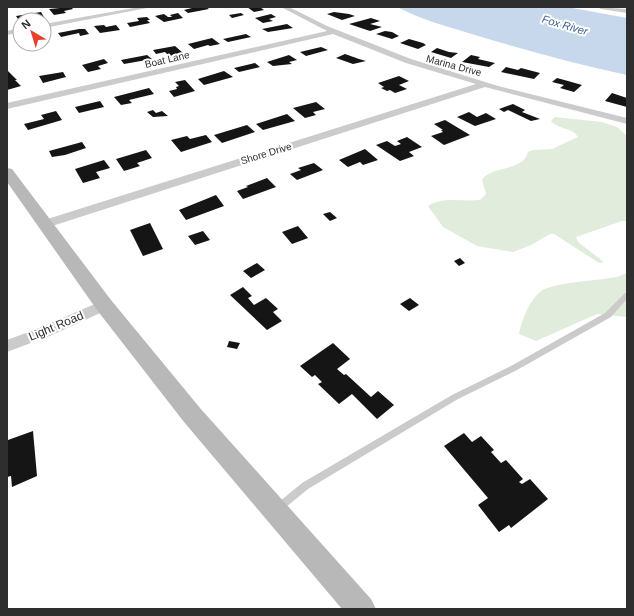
<svg xmlns="http://www.w3.org/2000/svg" width="634" height="616" font-family="Helvetica,sans-serif">
<rect width="100%" height="100%" fill="#fff"/>
<path fill="#e1ecdc" d="M555,117L602,122L617,127L627,136V221H622L576,237L578,242L604,262L599,263L554,234H550L531,245L513,252L477,246L443,227L428,206C442,196 463,202 480,200L486,194L482,180C491,165 523,172 528,152L533,150L552,149L578,137C573,128 558,129 551,121Z
M627,273V317L597,314L536,341L519,334C522,319 531,294 547,288C568,281 594,281 617,277Z"/>
<path fill="#c7d7ec" d="M397,7H567L627,18V75C576,64 525,50 475,35C449,27 422,20 397,7Z"/>
<path fill="#151515" d="M71,7L73,9L64,11L66,13L54,15L49,9Z
M196,7H206L209,9L188,13L184,10Z
M247,7H260L264,10L254,12Z
M41,12L44,17L18,19L16,16Z
M334,12L349,14L355,16L342,20L327,14Z
M178,13L183,18L164,22L155,16L164,14L168,17H172L170,15Z
M241,13L244,15L232,18L229,15Z
M271,14L276,17L269,19L273,21L263,23L255,18Z
M147,17L150,20H147L150,23L130,27L127,23L139,21L137,18Z
M371,18L380,21L370,24L382,27L370,31L349,24Z
M287,24L293,28L268,32L262,29Z
M104,25L106,27L116,25L120,30L100,33L94,26Z
M79,29H85L89,34L80,36L79,33L61,37L58,33Z
M385,31L392,32L399,36L392,39L376,34Z
M246,34L251,37L228,42L223,39Z
M212,38L220,44L210,46L208,45L194,49L188,44Z
M409,39L423,43L426,45L418,49L400,43Z
M175,46L183,53L169,56L165,52L156,54L153,50Z
M321,47L328,50L306,56L300,52Z
M437,48L449,52L458,53L451,58L431,52Z
M345,54L359,59L366,61L353,64L336,58Z
M147,55L152,59L124,64L121,60Z
M289,55L297,60L289,62L292,64L273,66L267,62Z
M471,55L480,57L478,59L495,63L489,67L462,62Z
M104,59L108,63L98,66L101,69L88,72L82,65Z
M255,63L260,67L239,72L234,68Z
M506,67L518,70L521,68L540,73L534,79L501,72Z
M7,70L17,80H15L21,86L7,90Z
M224,71L233,77L204,85L198,79Z
M63,72L66,77L43,83L39,76Z
M399,76L409,81L399,85L407,89L395,93L390,90L387,91L381,88L384,87L378,83Z
M557,78L568,81L582,85L574,92L560,88L564,85L552,82Z
M185,80L195,91L174,97L169,91L177,89L176,87L179,86L175,82Z
M149,88L154,94L129,100L132,103L121,105L114,97Z
M612,93L627,98V107L605,101Z
M100,101L104,107L79,113L75,107Z
M316,102L325,109L313,112L316,115L305,118L293,108Z
M513,104L525,110L522,112L540,119L531,121L508,110L504,112L499,109Z
M153,110L156,113L162,111L168,116L153,117L147,112Z
M56,111L62,120L28,130L24,124L44,119L41,115Z
M469,112L477,117L486,113L496,119L475,126L457,117Z
M287,114L295,121L263,130L256,124Z
M445,120L470,135L444,145L431,136L443,132L441,130H443L434,124Z
M247,125L255,132L222,143L214,135Z
M206,135L212,142L181,152L171,140L187,136L190,139Z
M407,137L422,147L409,152L414,156L400,161L376,145L387,141L395,146L401,144L397,141Z
M82,142L86,148L65,155L52,157L49,151Z
M365,149L378,160L363,165L360,162L348,167L339,160Z
M146,150L152,158L137,163L140,166L124,171L116,159Z
M104,160L110,168L96,172L100,178L83,183L75,169Z
M314,163L323,170L297,180L290,174L301,170L298,168Z
M267,178L276,187L243,199L237,191L248,187L246,186Z
M216,195L224,206L186,220L179,210Z
M330,212L337,218L330,221L323,214Z
M150,223L163,249L143,256L130,230Z
M298,226L308,238L292,244L282,232Z
M203,231L210,240L195,245L188,236Z
M460,258L465,263L459,266L454,261Z
M257,263L265,270L251,278L243,271Z
M243,287L252,296L248,298L254,305L266,298L278,309L273,312L282,321L267,330L230,295Z
M410,298L419,305L409,311L400,304Z
M229,341L240,343L237,349L227,347Z
M333,343L350,359L337,369L344,375L346,374L371,397L378,391L394,405L377,419L352,394L339,404L318,384L322,382L315,375L312,377L300,366Z
M33,431L37,476L12,487L11,476L7,477L8,440Z
M464,433L472,442L481,436L494,450L491,452L501,463L506,460L523,479L519,482L522,484L530,479L548,499L511,528L509,525L499,532L478,505L488,498L444,446Z"/>
<g fill="none" stroke-linecap="round" stroke-linejoin="round">
<path fill="#cbcbcb" fill-rule="evenodd" d="M625,293H627V299L611,317L517,370L458,399L308,489L280,512L277,514L274,512L272,509L274,506L302,483L452,395L511,366L605,313Z"/>
<path fill="#cbcbcb" fill-rule="evenodd" d="M139,7H152L44,28V24Z
M281,7H289L327,26L411,59L498,86L627,118V124L485,87L49,227H41L39,224L41,221L476,84L406,63L333,34L7,109V103L327,31Z
M20,28V32L7,35V31Z
M104,300L109,301L111,305L109,309L52,335L7,352V340L42,327Z"/>
<path fill="#cbcbcb" fill-rule="evenodd" d="M597,7L627,9V13L601,9Z"/>
<path fill="#b8b8b8" fill-rule="evenodd" d="M7,168L12,169L111,300L200,408L371,599L376,609H342L184,422L97,310L7,182Z"/>
</g>
<g text-anchor="middle" stroke-width="4" stroke-linejoin="round" paint-order="stroke">
<g font-size="10" fill="#2e2e2e" stroke="#fff">
<text transform="translate(167 59) rotate(-13)" y="4">Boat Lane</text>
<text transform="translate(454 65) rotate(15)" y="4">Marina Drive</text>
<text transform="translate(266 153) rotate(-17)" y="4">Shore Drive</text>
</g>
<g font-size="11" font-style="italic" fill="#3b6192" stroke="#fff">
<text transform="translate(565 25) rotate(16)" y="4">Fox River</text>
</g>
<g font-size="12" fill="#2e2e2e" stroke="#fff">
<text transform="translate(56 326) rotate(-23)" y="4">Light Road</text>
</g>
</g>
<rect width="634" height="616" fill="none" stroke="#2e2e2e" stroke-width="16"/>
<g transform="translate(32 32) rotate(322)"><circle r="19" fill="#ffffff" stroke="#ababab"/>
<path d="M0-3L7 15L0 10L-7 15Z" fill="#e8402d"/>
<text y="-6" font-size="11" font-weight="bold" text-anchor="middle" fill="#2e2e2e">N</text>
</g>
</svg>
